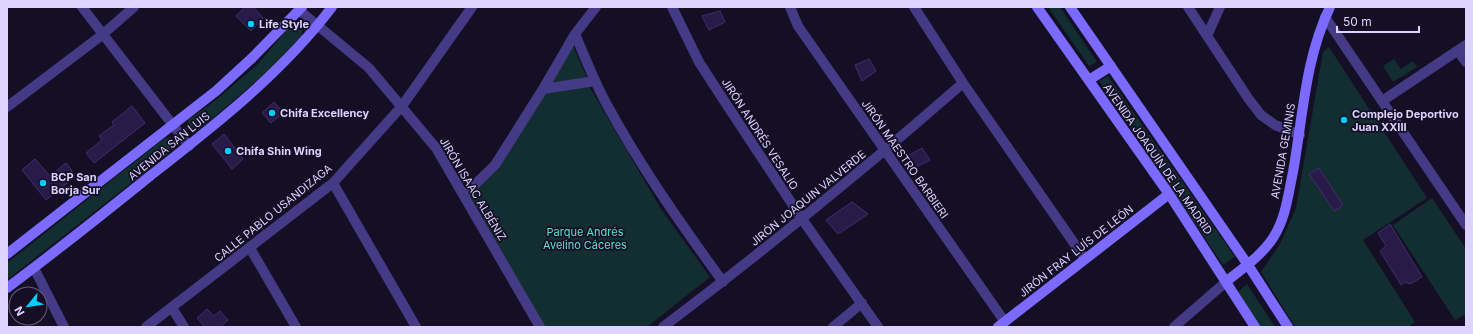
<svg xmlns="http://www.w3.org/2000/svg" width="1473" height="334" font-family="Inter,sans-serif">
<rect width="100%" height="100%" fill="#150f26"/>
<path fill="#122e30" d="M1048,7H1060L1097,62L1089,66Z
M296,25L302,28V35L274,66L200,129L196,131L191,128L188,120L216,100L257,65L289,27Z
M571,41L587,78L548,85Z
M1329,47L1427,198L1363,240L1415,322L1408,327H1295L1261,272L1280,244L1296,208L1323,52Z
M1394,59L1401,69L1413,61L1417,67L1393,82L1383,66Z
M1108,76L1235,257L1223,265L1099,81Z
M589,86L661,209L710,277L647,327H544L468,195L545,93Z
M171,137L174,141V146L166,156L7,280V263L165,138Z
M1432,198L1466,249V316L1464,315L1455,320L1393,225Z
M1247,284L1275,327H1259L1237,293Z"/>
<path fill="#281b47" stroke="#412d73" d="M245,7H253L263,18L251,31L236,16Z
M720,11L725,22L709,30L702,16Z
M869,59L876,71L862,81L855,65Z
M274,102L283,113L271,123L262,113Z
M132,106L145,123L94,163L86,153L102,140L99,136L114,125L112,122Z
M224,134L243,159L232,169L212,144Z
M922,148L930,160L914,168L904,158Z
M35,159L50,176L66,163L76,176L46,200L22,170Z
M1319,168L1343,205L1334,211L1309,174Z
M852,202L868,214L838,234L826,220Z
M1390,224L1422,277L1410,284L1405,282L1401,285L1380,251L1386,246L1378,233Z
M207,309L214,316L220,311L228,320L220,327H205L197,318Z"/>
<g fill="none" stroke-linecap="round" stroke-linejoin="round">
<path stroke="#443a85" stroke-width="10" d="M82,7L189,146
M672,7L699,62L719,93L802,219L878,327
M790,7L798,26L1005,322
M914,7L963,83L1085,259
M1188,7L1248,98L1261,115L1275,125L1300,135
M299,10L369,68L436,148L540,327
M1325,17L1466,225
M575,34C585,57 594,81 606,103C640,166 681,224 723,282
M1207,36L1220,7
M1458,51L1466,62
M543,89L595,81
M1382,101L1466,45
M7,107L102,35L134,7
M333,183L416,327
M464,195L495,165L543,89L575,34L596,7
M250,248L296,327
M34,268L64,327
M172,308L184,327
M146,327L333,183L402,106L472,7
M663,327C766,249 866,168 963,83
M833,327L862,303
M1174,327L1227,281"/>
<path stroke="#7c6aff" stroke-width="10" d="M1037,7L1169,194L1255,327
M1070,7L1248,265L1288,327
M1089,80L1111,66
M7,254L216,91L252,58L302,7
M1227,281C1243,268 1261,256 1273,238C1286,218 1288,195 1293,172C1303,116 1305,59 1330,7
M7,288C55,252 103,214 150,176C215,125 282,73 332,7
M998,327L1169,194"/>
</g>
<g fill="#00cdfe" stroke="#150f26" stroke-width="1.5">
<circle cx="251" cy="24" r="4"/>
<circle cx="272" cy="113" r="4"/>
<circle cx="1344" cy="120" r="4"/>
<circle cx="228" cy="151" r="4"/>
<circle cx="43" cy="183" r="4"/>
</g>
<g text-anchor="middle" stroke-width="3.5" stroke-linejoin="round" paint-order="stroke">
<g font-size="11" font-weight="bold" fill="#dcd3ff" stroke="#150f26" text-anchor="start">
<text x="259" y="28">Life Style</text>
<text x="280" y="117">Chifa Excellency</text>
<text x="1352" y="118">Complejo Deportivo<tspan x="1352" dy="13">Juan XXIII</tspan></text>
<text x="236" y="155">Chifa Shin Wing</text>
<text x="51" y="181">BCP San<tspan x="51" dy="13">Borja Sur</tspan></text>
</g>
<g font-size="11" fill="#dcd3ff" stroke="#150f26">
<text transform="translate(760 134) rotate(57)" y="4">JIRÓN ANDRÉS VESALIO</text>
<text transform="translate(169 146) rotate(-39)" y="4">AVENIDA SAN LUIS</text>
<text transform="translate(1283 151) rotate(-80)" y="4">AVENIDA GEMINIS</text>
<text transform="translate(905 159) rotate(55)" y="4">JIRÓN MAESTRO BARBIERI</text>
<text transform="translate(1158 159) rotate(55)" y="4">AVENIDA JOAQUÍN DE LA MADRID</text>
<text transform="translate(473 189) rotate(59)" y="4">JIRÓN ISAAC ALBÉNIZ</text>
<text transform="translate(808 198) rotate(-39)" y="4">JIRÓN JOAQUIN VALVERDE</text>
<text transform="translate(273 213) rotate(-39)" y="4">CALLE PABLO USANDIZAGA</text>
<text transform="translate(1076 251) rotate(-38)" y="4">JIRÓN FRAY LUÍS DE LEÓN</text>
</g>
<g font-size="11" fill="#5ee0cc" stroke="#150f26">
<text x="585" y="236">Parque Andrés<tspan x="585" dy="13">Avelino Cáceres</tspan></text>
</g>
</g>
<rect width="1473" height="334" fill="none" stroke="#dcd3ff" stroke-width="16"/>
<g transform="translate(28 306) rotate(240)"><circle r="19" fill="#150f26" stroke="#655d7d"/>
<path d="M0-3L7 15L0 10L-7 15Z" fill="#00cdfe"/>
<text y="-6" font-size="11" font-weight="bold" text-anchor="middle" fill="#dcd3ff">N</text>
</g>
<path d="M1337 26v6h82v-6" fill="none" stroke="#dcd3ff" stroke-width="2"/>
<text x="1343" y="26" font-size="12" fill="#dcd3ff" stroke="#150f26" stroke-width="3" paint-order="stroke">50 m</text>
</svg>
